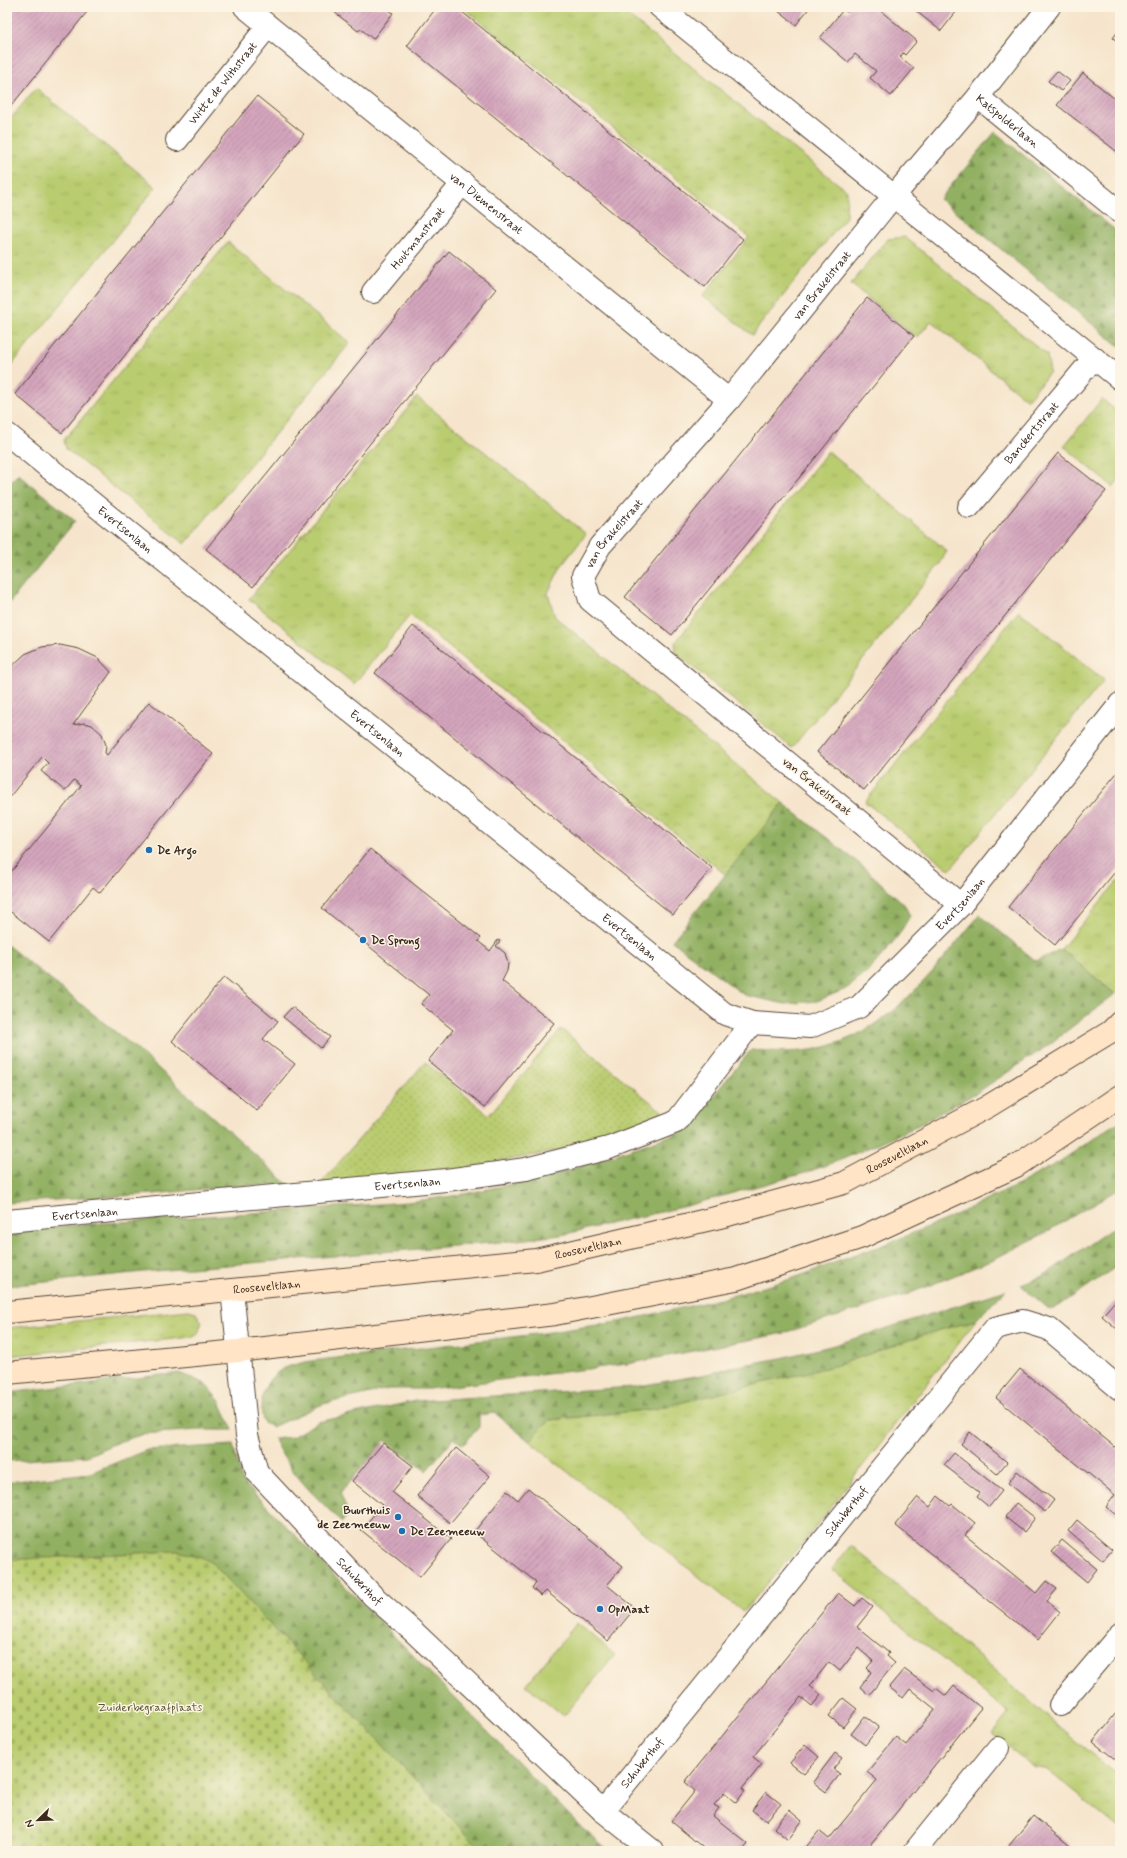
<svg xmlns="http://www.w3.org/2000/svg" width="1127" height="1858" font-family="Mynerve,sans-serif">
<defs>
<pattern id="grass-tufts" width="24" height="20" patternUnits="userSpaceOnUse"><rect width="24" height="20" fill="#b9cc6f"/><path d="M3 7l-1-3M5 7V3M7 7l1-3M15 17l-1-3M17 17v-4M19 17l1-3" fill="none" stroke="#a0af60"/></pattern>
<pattern id="forest-firs" width="22" height="20" patternUnits="userSpaceOnUse"><rect width="22" height="20" fill="#92b062"/><path d="M5 1l3.5 6h-7zM16 11l3.5 6h-7z" fill="#788f50"/></pattern>
<pattern id="cemetery-stones" width="16" height="16" patternUnits="userSpaceOnUse"><rect width="16" height="16" fill="#b9cc6f"/><path d="M2 7V4a2 2 0 0 1 4 0v3zM10 15v-3a2 2 0 0 1 4 0v3z" fill="#a0af60"/></pattern>
<pattern id="park-dots" width="8" height="8" patternUnits="userSpaceOnUse"><rect width="8" height="8" fill="#b9cc6f"/><path d="M2 2h.1M6 6h.1" fill="none" stroke="#a0af60" stroke-width="1.8" stroke-linecap="round"/></pattern>
<pattern id="building-hatch" width="6" height="6" patternUnits="userSpaceOnUse"><rect width="6" height="6" fill="#d4a6bd"/><path d="M-1 1l2-2M0 6l6-6M5 7l2-2" fill="none" stroke="#ad8799"/></pattern>
</defs>
<rect width="100%" height="100%" fill="#fcf5e5"/>
<filter id="ink" filterUnits="userSpaceOnUse"><feTurbulence type="fractalNoise" baseFrequency=".025" numOctaves="2"/><feDisplacementMap in="SourceGraphic" scale="8" xChannelSelector="R" yChannelSelector="G"/><feConvolveMatrix kernelMatrix="1 2 1 2 8 2 1 2 1" color-interpolation-filters="sRGB"/></filter>
<filter id="wash" filterUnits="userSpaceOnUse"><feTurbulence type="fractalNoise" baseFrequency=".012" numOctaves="4" result="noise"/><feDisplacementMap in="SourceGraphic" scale="16" xChannelSelector="R" yChannelSelector="G"/><feGaussianBlur stdDeviation="0.9" result="paint"/><feColorMatrix in="noise" values="0 0 0 0 0 0 0 0 0 0 0 0 0 0 0 0 0 1.4 0 .05"/><feComposite in="paint" operator="in"/></filter>
<g filter="url(#wash)">
<rect width="100%" height="100%" fill="#f6e5cc"/>
<path fill="url(#grass-tufts)" stroke="#7a7b46" d="M462,7H617L847,191L846,217L752,335L703,296L749,237Z
M36,88L156,187L7,371V123Z
M905,237L1047,355L1050,372L1027,400L931,321L917,338L851,284L888,239Z
M228,242L350,343L185,544L66,449L64,440Z
M417,397L586,534L560,568L548,593L555,617L783,803L726,875L410,615L354,684L249,599Z
M1102,399L1120,414V478L1113,487L1064,446Z
M828,451L947,551L939,565L792,748L676,653L675,643Z
M1019,611L1104,680L950,870L865,802Z
M1120,878V991L1115,994L1061,949Z
M189,1310L195,1312L202,1322L198,1334L193,1337L7,1356V1328Z
M976,1320L810,1534L743,1612L529,1441L550,1420L654,1409Z
M851,1545L1072,1738L1120,1777V1829L1046,1769L1035,1768L992,1734L1009,1713L832,1569Z"/>
<path fill="url(#forest-firs)" stroke="#666d40" d="M995,132L1120,234V347L940,199Z
M18,474L75,521L7,606V486Z
M783,803L861,865L904,904L910,916L898,936L868,972L846,989L817,1001L785,1004L744,995L672,941Z
M980,915L1036,961L1061,949L1115,994L1047,1046L978,1092L913,1128L843,1159L805,1173L686,1206L561,1235L490,1243L143,1272L7,1286V1230L408,1202L459,1195L552,1176L684,1131L751,1050C770,1051 792,1053 811,1050C865,1041 905,1004 939,964C953,948 965,931 980,915Z
M7,945L133,1046L290,1186L244,1185L154,1194L7,1203Z
M1120,1121V1188L1043,1234L988,1262L903,1296L784,1333L627,1364L428,1389H388L323,1404L272,1427L264,1423C257,1404 263,1380 281,1370C290,1365 301,1363 311,1361L537,1334L623,1321L721,1299L791,1279L888,1243L945,1220L1016,1186L1059,1162Z
M1120,1223V1264L1059,1306L1050,1310L1021,1285L1043,1276Z
M1006,1290L976,1320L926,1334L838,1365L654,1409L550,1420L529,1441L495,1413L479,1415V1427L463,1445L454,1438L426,1471L385,1440L340,1493L349,1514L342,1522C317,1499 287,1470 274,1439L292,1437L318,1422L415,1401L633,1387L707,1374L732,1367L781,1358L831,1346Z
M179,1373L204,1383L219,1400L233,1430H197L144,1434L118,1442L87,1456L7,1461V1393Z
M233,1445L242,1481L584,1830L610,1851H482L213,1564L201,1557L177,1551L7,1560V1482L90,1473L147,1450Z"/>
<path fill="url(#cemetery-stones)" stroke="#7a7b46" d="M177,1551L201,1557L213,1564L482,1851H7V1560Z"/>
<path fill="url(#park-dots)" stroke="#7a7b46" d="M561,1029L663,1112L613,1134L557,1151L438,1173L318,1187L425,1062L489,1115Z"/>
<path fill="#b9cc6f" stroke="#7a7b46" d="M577,1623L615,1655L564,1716L526,1685Z"/>
<g id="blocks">
<path fill="url(#building-hatch)" d="M12,7H91L7,111V13Z
M328,7H385L393,13L373,39L361,29L358,31Z
M437,7H456L743,239L705,287L407,46Z
M773,7H810L796,25Z
M846,7H876L917,41L905,55L903,53L900,57L914,68L891,96L870,78L876,71L855,54L848,62L820,38L843,10L847,12L850,9Z
M911,7H960L941,31Z
M1120,29V43L1113,38Z
M1057,71L1070,81L1061,91L1048,81Z
M1083,73L1120,103V154L1057,105Z
M257,96L304,134L62,433L15,394Z
M449,251L496,289L253,587L206,549Z
M867,298L914,336L672,635L625,597Z
M1058,453L1106,491L864,790L817,752Z
M413,626L712,868L673,915L375,673Z
M60,645L79,649L98,658L111,672L73,725L84,723L92,725L102,734L106,745L105,753L107,755L149,702L213,754L100,893L93,887L49,942L7,909V877L81,786L74,780L65,791L41,771L48,763L42,757L7,800V671L25,654L42,647Z
M1120,769V866L1055,945L1008,907Z
M370,849L481,938L478,941L490,951L498,940L500,941L496,946L505,953L508,964L507,971L502,981L554,1023L485,1107L428,1061L453,1030L421,1004L429,995L322,908Z
M224,977L278,1021L263,1039L295,1064L257,1111L172,1041Z
M292,1007L330,1037L321,1048L283,1017Z
M1120,1295V1326L1117,1329L1102,1316Z
M1020,1369L1120,1451V1518L1106,1507L1115,1495L996,1398Z
M970,1432L1007,1462L997,1474L961,1444Z
M383,1443L413,1466L392,1492L451,1539L420,1577L361,1530L382,1505L352,1481Z
M456,1448L490,1476L450,1523L417,1496Z
M954,1453L1002,1491L989,1507L977,1497L980,1493L944,1465Z
M1017,1471L1054,1500L1045,1512L1008,1483Z
M528,1488L623,1566L607,1585L635,1608L608,1641L546,1591L541,1596L532,1588L536,1582L474,1532L507,1491L518,1500Z
M938,1496L950,1506L952,1504L975,1523L965,1535L1036,1593L1046,1581L1057,1589L1047,1601L1060,1612L1038,1640L895,1525L918,1497L930,1507Z
M1016,1503L1035,1518L1024,1532L1005,1517Z
M1077,1520L1112,1550L1103,1561L1068,1531Z
M1062,1540L1097,1569L1087,1582L1051,1552Z
M838,1593L855,1606L862,1598L873,1607L857,1627L889,1653L887,1656L895,1663L869,1695L860,1687L871,1672L867,1668L873,1661L858,1648L840,1671L829,1662L810,1686L821,1695L812,1706L801,1697L753,1757L762,1764L742,1789L745,1791L736,1803L724,1793L714,1805L719,1808L713,1816L748,1844L742,1851H707L671,1821L695,1791L685,1782Z
M904,1669L934,1691L936,1688L946,1696L954,1686L981,1708L865,1851H803L819,1831L829,1839L877,1780L867,1772L896,1737L906,1745L935,1709L910,1689L903,1698L889,1687Z
M843,1698L857,1709L843,1727L829,1716Z
M1120,1708V1763L1093,1742Z
M865,1716L879,1727L865,1745L851,1734Z
M805,1745L819,1757L804,1774L790,1763Z
M835,1753L842,1758L833,1769L840,1774L826,1792L813,1782Z
M766,1792L781,1804L766,1821L752,1810Z
M789,1810L802,1821L788,1840L774,1828Z
M1033,1816L1058,1836L1076,1851H1012L1008,1847Z"/>
</g>
</g>
<g filter="url(#ink)">
<use href="#blocks" fill-opacity="0" stroke="#574638" stroke-width="1"/>
<g fill="none" stroke-linecap="round" stroke-linejoin="round">
<g stroke="#574638" stroke-width="24">
<g id="minor">
<path id="s1" d="M245,7L729,400"/>
<path d="M660,7L1120,379"/>
<path id="s2" d="M978,97L1120,212"/>
<path id="s3" d="M177,140L268,26"/>
<path id="s4" d="M373,292L463,183"/>
<path id="s5" d="M7,434L725,1014L752,1023L810,1027L859,1007L961,905L1120,704"/>
<path id="s6" d="M969,507L1094,358"/>
<path id="s7" d="M961,905L590,600L583,576L600,546L729,400L883,209L978,97L1049,7"/>
<path id="s8" d="M7,1221L446,1180L526,1169L609,1148L676,1122L752,1023"/>
<path id="s9" d="M232,1290L247,1435L257,1472L373,1596L415,1633L603,1811L653,1851"/>
<path d="M1060,1705L1120,1634"/>
<path id="s10" d="M603,1811L995,1328L1023,1321L1049,1329L1120,1389"/>
<path d="M915,1851L998,1748"/>
</g>
</g>
<g stroke="#574638" stroke-width="24">
<g id="secondary">
<path id="s11" d="M7,1312L536,1260L728,1215L844,1183L987,1107L1110,1032L1120,1022"/>
<path d="M7,1373L238,1351L555,1314L736,1279L862,1237L1016,1166L1120,1096"/>
</g>
</g>
<use href="#minor" stroke="#fff" stroke-width="22"/>
<use href="#secondary" stroke="#ffe4c6" stroke-width="22"/>
</g>
</g>
<g fill="#1f6fb2" stroke="#fcf5e5" stroke-width="1.5">
<circle cx="149" cy="850" r="4"/>
<circle cx="363" cy="940" r="4"/>
<circle cx="398" cy="1517" r="4"/>
<circle cx="402" cy="1531" r="4"/>
<circle cx="600" cy="1609" r="4"/>
</g>
<g text-anchor="middle" stroke-width="3" stroke-linejoin="round" paint-order="stroke">
<g font-size="12" fill="#3b2a1e" stroke="#fcf5e5">
<text dy="4" stroke="none"><textPath href="#s3" startOffset="73">Witte de Withstraat</textPath></text>
<text dy="4" stroke="none"><textPath href="#s2" startOffset="38">Katspolderlaan</textPath></text>
<text dy="4" stroke="none"><textPath href="#s1" startOffset="311">van Diemenstraat</textPath></text>
<text dy="4" stroke="none"><textPath href="#s4" startOffset="70">Houtmanstraat</textPath></text>
<text dy="4" stroke="none"><textPath href="#s7" startOffset="882">van Brakelstraat</textPath></text>
<text dy="4" stroke="none"><textPath href="#s6" startOffset="97">Banckertstraat</textPath></text>
<text dy="4" stroke="none"><textPath href="#s5" startOffset="152">Evertsenlaan</textPath></text>
<text dy="4" stroke="none"><textPath href="#s7" startOffset="558">van Brakelstraat</textPath></text>
<text dy="4" stroke="none"><textPath href="#s5" startOffset="476">Evertsenlaan</textPath></text>
<text transform="translate(817 786) rotate(39)" y="4">van Brakelstraat</text>
<text dy="4" stroke="none"><textPath href="#s5" startOffset="1207">Evertsenlaan</textPath></text>
<text dy="4" stroke="none"><textPath href="#s5" startOffset="800">Evertsenlaan</textPath></text>
<text dy="4" stroke="none"><textPath href="#s11" startOffset="909">Rooseveltlaan</textPath></text>
<text dy="4" stroke="none"><textPath href="#s8" startOffset="402">Evertsenlaan</textPath></text>
<text dy="4" stroke="none"><textPath href="#s8" startOffset="78">Evertsenlaan</textPath></text>
<text dy="4" stroke="none"><textPath href="#s11" startOffset="585">Rooseveltlaan</textPath></text>
<text dy="4" stroke="none"><textPath href="#s11" startOffset="261">Rooseveltlaan</textPath></text>
<text dy="4" stroke="none"><textPath href="#s10" startOffset="386">Schuberthof</textPath></text>
<text dy="4" stroke="none"><textPath href="#s9" startOffset="334">Schuberthof</textPath></text>
<text dy="4" stroke="none"><textPath href="#s10" startOffset="62">Schuberthof</textPath></text>
</g>
<g font-size="12" font-weight="bold" fill="#3b2a1e" stroke="#fcf5e5" text-anchor="start">
<text x="157" y="854">De Argo</text>
<text x="371" y="944">De Sprong</text>
<text x="390" y="1514" text-anchor="end">Buurthuis<tspan x="390" dy="14">de Zeemeeuw</tspan></text>
<text x="410" y="1535">De Zeemeeuw</text>
<text x="608" y="1613">OpMaat</text>
</g>
<g font-size="12" fill="#5a5232" stroke="#fcf5e5">
<text x="150" y="1711">Zuiderbegraafplaats</text>
</g>
</g>
<rect width="1127" height="1858" fill="none" stroke="#fcf5e5" stroke-width="24"/>
<g transform="translate(38 1820) rotate(247)" stroke="#fcf5e5" stroke-width="3" paint-order="stroke">
<path d="M0-3L7 15L0 10L-7 15Z" fill="#3b2a1e"/>
<text y="-6" font-size="11" font-weight="bold" text-anchor="middle" fill="#3b2a1e">N</text>
</g>
</svg>
